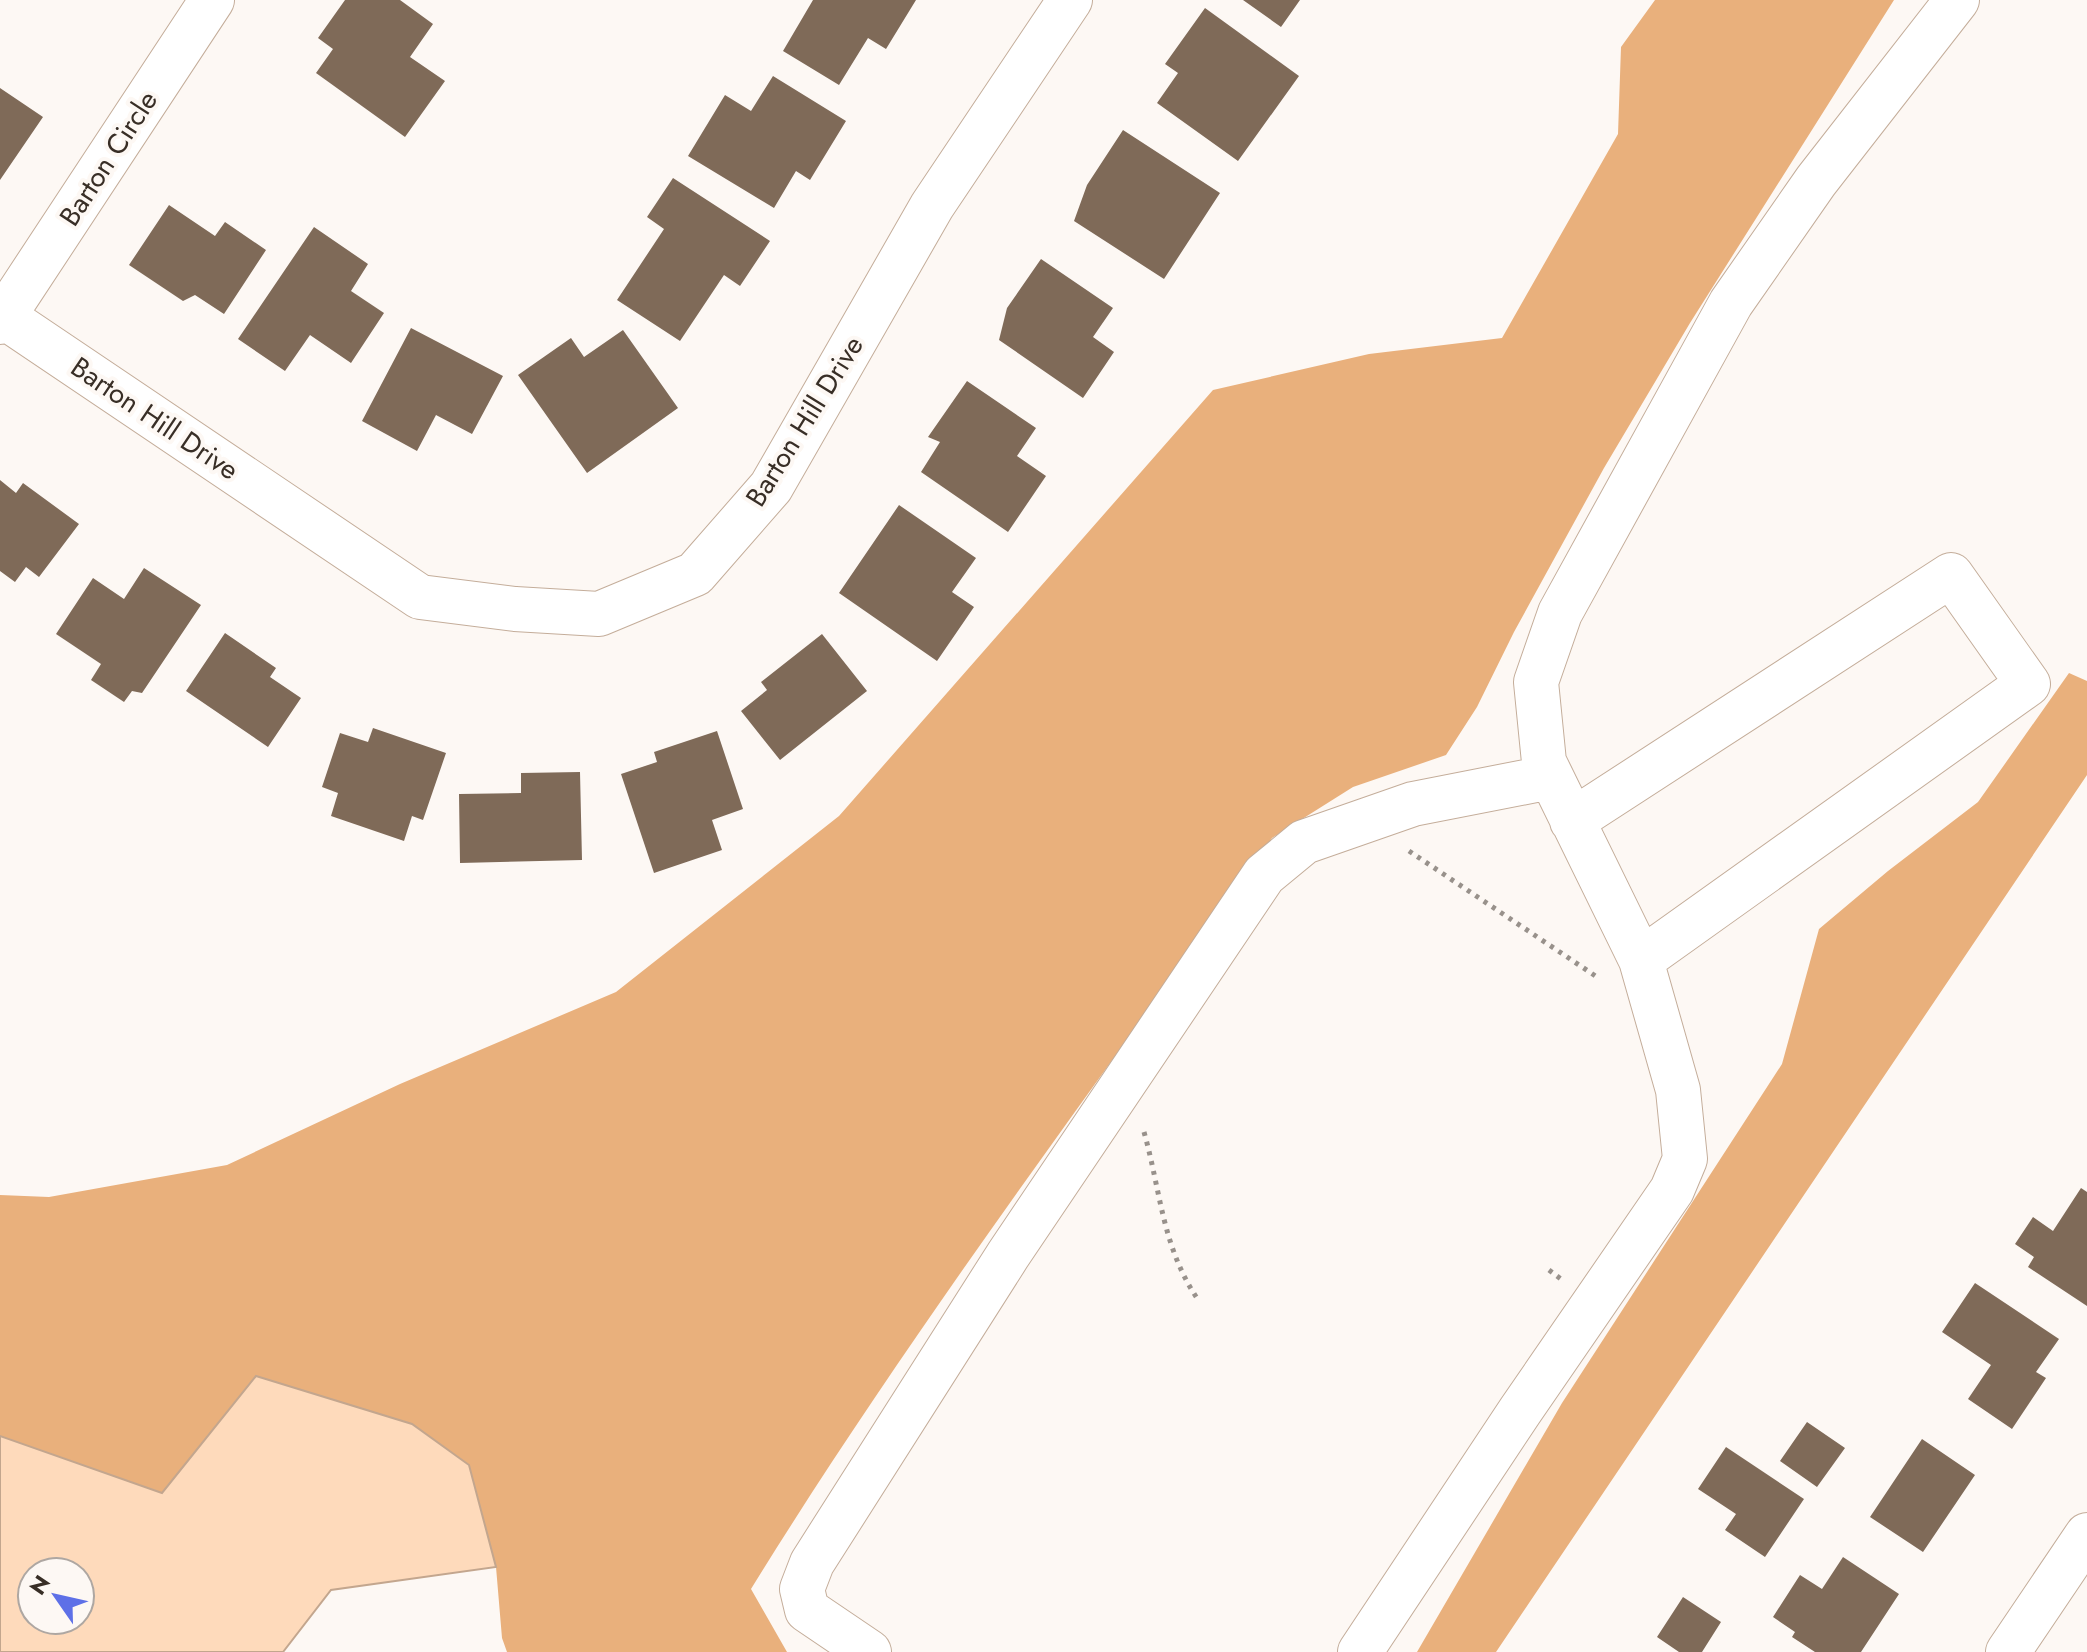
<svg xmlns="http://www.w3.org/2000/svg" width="2087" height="1652" font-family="Jost,sans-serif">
<rect width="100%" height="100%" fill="#fdf8f4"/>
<path fill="#e9b07c" d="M1655,0H1894L1690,323L1604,468L1514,632L1477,707L1446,755L1353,787L1272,838C1096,1085 911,1330 751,1589L787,1652H507L502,1638L496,1567L469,1465L412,1424L256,1376L163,1493L0,1436V1195L49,1197L227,1165L400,1084L616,992L839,816L1213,390L1369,354L1502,338L1618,134L1621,47Z
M2069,673L2087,681V775L1496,1652H1417L1562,1403L1782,1064L1819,929L1888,871L1978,802Z"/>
<path fill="#fedabb" stroke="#c3a68e" stroke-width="2" fill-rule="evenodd" d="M256,1376L412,1424L469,1465L496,1567L331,1590L283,1652H0V1436L162,1493ZM32,1572H80V1620H32Z"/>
<path fill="#7f6a58" d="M345,0H400L433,24L410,57L445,81L405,137L316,73L333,49L318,38Z
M813,0H916L886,49L868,38L839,85L783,51Z
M1243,0H1300L1281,27Z
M1205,8L1299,76L1238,161L1157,103L1178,73L1165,64Z
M773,76L846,121L810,180L796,171L774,208L688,156L725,95L751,111Z
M0,88L43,117L0,180Z
M1123,130L1220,193L1164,279L1074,221L1087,185Z
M673,178L770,241L740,286L724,275L680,341L617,300L664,229L647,217Z
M169,205L215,236L225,222L266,250L224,314L195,295L183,301L129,265Z
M314,227L368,264L351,291L384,313L351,363L310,335L285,371L238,339Z
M1041,259L1113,308L1093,337L1114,352L1083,398L999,340L1007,308Z
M411,328L503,376L472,434L436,415L417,451L362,421Z
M623,330L678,408L587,473L518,375L571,338L584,357Z
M967,381L1036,428L1017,456L1046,476L1008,532L921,472L940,442L928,437Z
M0,480L16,493L23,483L79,524L39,577L26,567L15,582L0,571Z
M899,505L976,558L952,592L974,607L937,661L839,593Z
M144,568L201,605L142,693L132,691L124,702L91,680L101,664L56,634L93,578L124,599Z
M225,633L276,668L270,677L301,698L268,747L186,691Z
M822,634L867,691L780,760L741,711L767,690L761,682Z
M373,728L446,753L423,820L412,816L404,841L331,816L338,793L322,787L340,733L368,742Z
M717,731L743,809L712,820L722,850L654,873L621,774L657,762L654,752Z
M580,772L582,860L460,863L459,794L521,793V773Z
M2081,1188L2087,1192V1306L2028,1267L2034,1257L2015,1244L2033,1217L2053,1231Z
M1975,1283L2059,1339L2036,1372L2046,1378L2012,1429L1968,1399L1991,1365L1942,1332Z
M1807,1422L1845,1448L1817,1487L1780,1461Z
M1922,1439L1975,1475L1923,1552L1870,1517Z
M1726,1447L1804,1499L1765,1557L1725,1530L1736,1514L1698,1489Z
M1843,1557L1899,1594L1861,1652H1815L1792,1637L1795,1632L1773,1617L1800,1575L1822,1589Z
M1683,1597L1721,1622L1702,1652H1679L1657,1637Z"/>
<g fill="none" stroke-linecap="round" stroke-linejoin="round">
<g stroke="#c4ad9a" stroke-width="46">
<path id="minor" d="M0,314L420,597L515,609L599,614L695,574L771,487L932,206L1070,0
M0,322L212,0
M1572,821L1951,575L2028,684L1641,960
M869,1652L807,1610L802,1589L812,1563L1008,1255L1264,875L1304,842L1413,804L1551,777
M1360,1652L1520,1411L1672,1190L1685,1159L1678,1090L1641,960L1544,762L1536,682L1560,613L1731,303L1816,181L1957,0
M2008,1652L2087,1535"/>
</g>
<path stroke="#98918b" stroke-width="5" stroke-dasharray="4 6" stroke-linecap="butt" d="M1409,851L1600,979
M1144,1132C1161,1192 1162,1248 1199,1301
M1549,1270L1561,1279"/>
<use href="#minor" stroke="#fff" stroke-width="44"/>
</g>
<g text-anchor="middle" stroke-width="8" stroke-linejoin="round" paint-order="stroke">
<g font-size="28" fill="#382e26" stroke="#fdf8f4">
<text transform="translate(108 158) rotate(-57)" y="10">Barton Circle</text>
<text transform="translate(155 418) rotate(34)" y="10">Barton Hill Drive</text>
<text transform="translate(804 421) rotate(-58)" y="10">Barton Hill Drive</text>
</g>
</g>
<g transform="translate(56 1596) rotate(304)"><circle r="38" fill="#fdf8f4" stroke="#aea7a2" stroke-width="2"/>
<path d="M0-6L14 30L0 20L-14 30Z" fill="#5e70e7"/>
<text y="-12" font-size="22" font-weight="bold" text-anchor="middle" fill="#382e26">N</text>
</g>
</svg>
